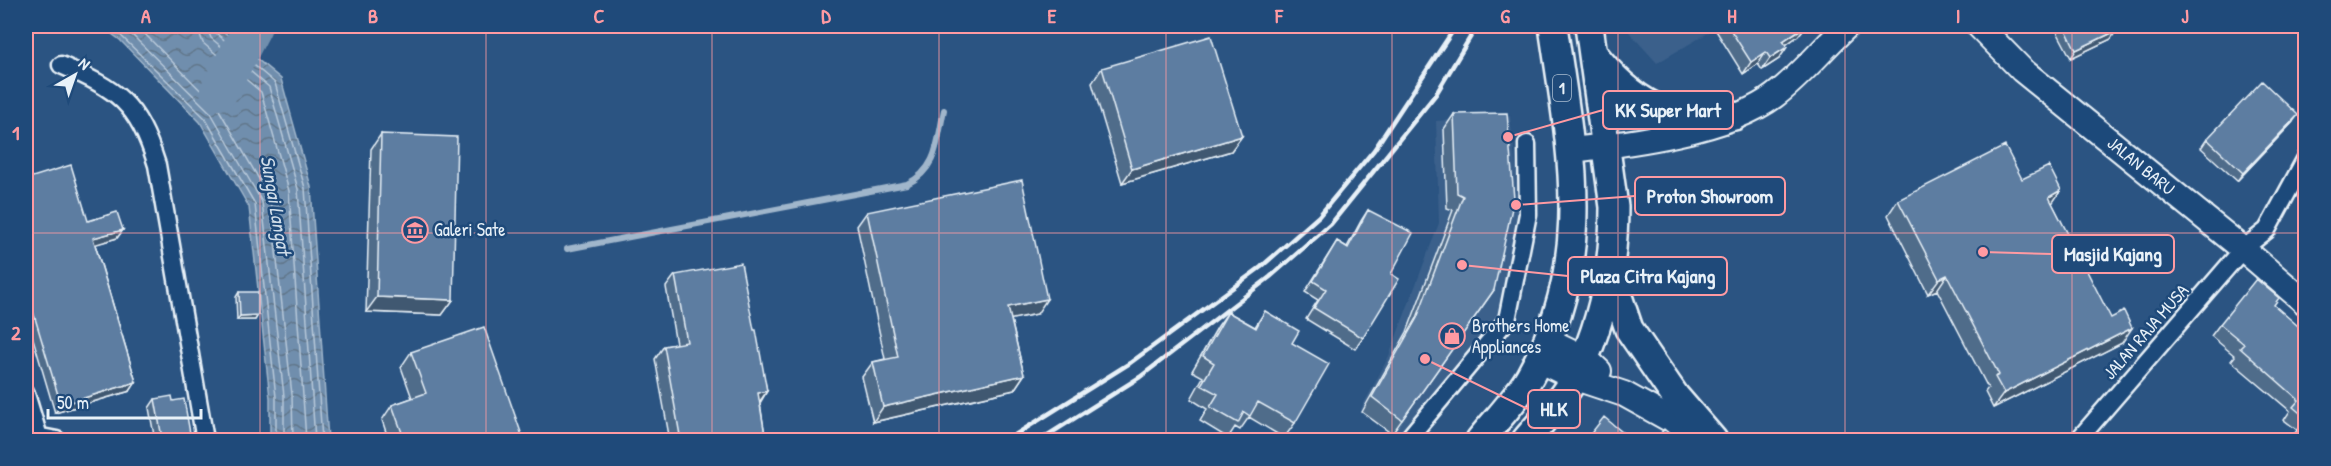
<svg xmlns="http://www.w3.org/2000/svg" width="2331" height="466" font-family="'Patrick Hand',sans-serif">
<defs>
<pattern id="water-waves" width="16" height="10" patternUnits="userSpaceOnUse" patternTransform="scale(1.5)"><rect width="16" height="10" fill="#708ead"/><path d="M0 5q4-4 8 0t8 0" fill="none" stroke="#61768a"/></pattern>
</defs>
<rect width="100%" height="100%" fill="#2b5482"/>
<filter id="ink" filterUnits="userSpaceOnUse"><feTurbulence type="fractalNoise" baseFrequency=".0167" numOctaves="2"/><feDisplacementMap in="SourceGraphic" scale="12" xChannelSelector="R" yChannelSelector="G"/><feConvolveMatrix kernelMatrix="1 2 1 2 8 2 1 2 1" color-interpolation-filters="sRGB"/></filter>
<g filter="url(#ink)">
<path fill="#3a608b" d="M1627,26H1720L1657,63L1628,31Z
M1510,116L1521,213L1499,317L1397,440L1361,409L1389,356L1439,223L1436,121Z"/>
<path fill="url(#water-waves)" stroke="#a0b6cb" stroke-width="1.5" d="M101,26H217L281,79L311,187L328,440H270V398L249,207L200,122L120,40Z"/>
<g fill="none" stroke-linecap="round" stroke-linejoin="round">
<path stroke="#b8c9da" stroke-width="1.5" d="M111,26L205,118L255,204L276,397V440
M123,26L211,113L262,202L284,396V440
M137,26L218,108L270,198L292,395L293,440
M197,26L203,43L261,92L289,191L306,440
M206,26L211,38L269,87L298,189L315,440
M214,26L216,33L275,83L305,188L322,440"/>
<path stroke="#a0b6cb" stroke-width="6" d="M567,249L907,184C938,169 937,141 944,110"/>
<path stroke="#708ead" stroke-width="38" d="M219,91L253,26"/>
<g stroke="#e8f1f8" stroke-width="21">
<path id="street" d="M61,65C118,90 137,102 157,165L205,440
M26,394L39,437
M26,434L57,440
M1407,440L1507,320L1528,214L1527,144
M2078,440L2243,249L2267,230L2306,158"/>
</g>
<g stroke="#e8f1f8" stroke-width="28">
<path id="secondary" d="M1979,26L2022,70L2243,249L2306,303
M1571,150C1628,144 1728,131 1774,96C1800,77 1823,48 1847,26
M1548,340L1585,358L1599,371
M1538,360L1573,377L1624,394L1707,440"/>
</g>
<g stroke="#e8f1f8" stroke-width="32">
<path id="primary" d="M1593,53C1631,102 1671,126 1734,116
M1610,273L1629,329L1675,396L1713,440
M1480,440C1496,420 1517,399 1530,376C1596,260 1571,150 1553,26
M1526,440C1547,415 1573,388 1585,357C1605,310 1614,258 1614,207L1589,26"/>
</g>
<use href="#street" stroke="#1f4a7a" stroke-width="16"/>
<use href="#secondary" stroke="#1f4a7a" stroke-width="24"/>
<use href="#primary" stroke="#1f4a7a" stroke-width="27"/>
<path stroke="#e8f1f8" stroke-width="4.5" d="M1007,440L1130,363L1261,267L1319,216L1374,150L1456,26
M1040,440L1140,377L1270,277L1331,224L1436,94L1477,26"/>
</g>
<path fill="#506c8a" stroke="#e8f1f8" stroke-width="1.5" d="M1717,26H1806L1798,36L1786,45L1787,47L1779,59L1762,70L1758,64L1743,74L1715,29Z
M2054,26H2114L2111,39L2071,58Z
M1102,68L1242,136L1231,151L1122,183L1092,83Z
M1454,114L1494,290L1392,434L1362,412L1407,332L1453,210L1447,208L1444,129Z
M2292,123L2237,181L2201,148L2207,139Z
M381,134L453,300L442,315L366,312L371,149Z
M26,179L88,221L123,230L117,238L95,244L136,382L130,391L55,413L26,315Z
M2022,179L2061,190L2052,203L2122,343L1993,408L1985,392L1988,388L1937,290L1928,294L1888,215L1898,200Z
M1368,210L1391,274L1363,338L1355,349L1306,319L1318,300L1305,292L1337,241L1347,247L1361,221Z
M867,212L1037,314L1011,319L1024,375L1014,390L873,422L862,377L873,362L885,359L857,226Z
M675,275L754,330L767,391L760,403L766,441H670L655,359L664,346L676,344L666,287Z
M239,292L258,315L255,320H237L236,297Z
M2274,306L2306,333V441L2297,430L2284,420L2290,411L2231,361L2235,356L2211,336L2220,324Z
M1265,311L1292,343L1295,423L1284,438L1249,417L1240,430L1235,427L1228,438L1200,421L1207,409L1191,399L1203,377L1192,371L1218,326L1228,312L1255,327Z
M411,352L524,441H389L382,420L392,405L412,398L401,367Z
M155,399L173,401L185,441H155L149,408Z"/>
<path fill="#415871" stroke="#e8f1f8" stroke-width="1.5" d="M1806,26L1798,36L1775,52L1783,41Z
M2116,31L2111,39L2071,58L2076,50Z
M1787,47L1779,59L1762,70L1770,58Z
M1766,52L1758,64L1743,74L1751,62Z
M2298,115L2292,123L2237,181L2243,173Z
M1242,136L1231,151L1122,183L1132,169Z
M2061,190L2051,205L2049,197Z
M123,230L117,238L87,247L93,238Z
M1947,275L1937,290L1928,294L1939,279Z
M377,297L453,300L442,315L366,312Z
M1047,299L1037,314L998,322L1008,307Z
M258,315L255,320H237L240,316Z
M2132,328L2122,343L1993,408L2004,393Z
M1024,375L1014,390L873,422L883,407Z
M136,382L130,391L55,413L61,405Z
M767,391L758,404V393Z
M190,433L185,441H160L162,438Z"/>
<path fill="#5d7da1" stroke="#e8f1f8" stroke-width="1.5" d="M1728,26H1805L1783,41L1787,47L1770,58L1766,52L1751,62Z
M2064,26H2114L2116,31L2076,50Z
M1211,36L1242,136L1132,169L1102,68Z
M2262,81L2298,115L2243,173L2207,139Z
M26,103L30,106L26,114Z
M1507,113L1514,199L1494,290L1402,420L1372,397L1417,318L1463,196L1457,193L1454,114Z
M381,134L457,137L453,300L377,297Z
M2005,146L2022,179L2049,166L2061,190L2049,197L2111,318L2124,311L2132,328L2004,393L1995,377L1999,375L1947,275L1939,279L1898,200Z
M71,165L88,221L117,212L123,230L93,238L136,382L61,405L26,288V179Z
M1022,180L1047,299L1008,307L1024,375L883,407L873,362L898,357L867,212Z
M1368,210L1413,233L1391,274L1399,279L1363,338L1314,308L1326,289L1313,281L1337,241L1348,248Z
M741,263L754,330H756L767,391L758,393L766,441H681L664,346L687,342L675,275Z
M2256,279L2279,298L2274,305L2306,333V418L2293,407L2299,400L2240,348L2244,344L2220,324Z
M239,292H258V315L240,316Z
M1265,311L1299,331L1292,343L1329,364L1295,423L1258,402L1250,416L1244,412L1238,423L1210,407L1218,394L1201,385L1214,363L1203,356L1228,312L1256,328Z
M484,327L524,441H405L392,405L426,393L411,352Z
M172,396L173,401L184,399L190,433L162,438L155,399Z
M1604,417L1633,441H1585Z
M2306,420V441H2288Z
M1664,429L1678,441H1655Z"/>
</g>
<path fill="none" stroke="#ff9aa2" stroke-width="1.5" stroke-opacity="0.55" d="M260,26V440M486,26V440M712,26V440M939,26V440M1166,26V440M1392,26V440M1618,26V440M1845,26V440M2072,26V440M26,233H2306"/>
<defs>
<g id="museum-ring" transform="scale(1.35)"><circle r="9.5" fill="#1f4a7a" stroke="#ff9aa2" stroke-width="1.5"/><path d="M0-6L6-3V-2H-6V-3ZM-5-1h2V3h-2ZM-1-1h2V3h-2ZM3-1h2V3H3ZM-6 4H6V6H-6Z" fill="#ff9aa2"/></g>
<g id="shop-ring" transform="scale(1.35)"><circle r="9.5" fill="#1f4a7a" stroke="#ff9aa2" stroke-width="1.5"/><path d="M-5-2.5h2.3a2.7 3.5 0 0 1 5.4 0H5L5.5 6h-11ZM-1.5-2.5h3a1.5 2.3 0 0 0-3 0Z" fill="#ff9aa2"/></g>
</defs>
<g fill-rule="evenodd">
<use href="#museum-ring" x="415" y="230"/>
<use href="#shop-ring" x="1452" y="336"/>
</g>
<g text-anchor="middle" stroke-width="5" stroke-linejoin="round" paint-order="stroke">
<rect fill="#1f4a7a" stroke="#acbfd2" stroke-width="1.5" x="1553" y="75" width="18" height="26" rx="4.5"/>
<g font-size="16" font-weight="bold" fill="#e8f1f8">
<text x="1562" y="94">1</text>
</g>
<g font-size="18" fill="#e8f1f8" stroke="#1f4a7a">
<text transform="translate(2141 166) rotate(39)" y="6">JALAN BARU</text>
<text transform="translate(2146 332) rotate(-49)" y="6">JALAN RAJA MUSA</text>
</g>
<g font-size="18" fill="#e8f1f8" stroke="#1f4a7a" text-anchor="start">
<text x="434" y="236">Galeri Sate</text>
<text x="1472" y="332">Brothers Home<tspan x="1472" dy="21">Appliances</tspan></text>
</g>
<g font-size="20" font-style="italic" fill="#d0dde9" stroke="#1f4a7a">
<text transform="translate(276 205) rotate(80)" y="7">Sungai Langat</text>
</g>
</g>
<path fill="none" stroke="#ff9aa2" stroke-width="2" d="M1508 137L1603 110M1516 205L1635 196M1983 252L2052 254M1462 265L1568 276M1425 359L1528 409"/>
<g fill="#ff9aa2" stroke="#1f4a7a" stroke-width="2">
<circle cx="1508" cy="137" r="6"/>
<circle cx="1516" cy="205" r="6"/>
<circle cx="1983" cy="252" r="6"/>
<circle cx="1462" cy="265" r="6"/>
<circle cx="1425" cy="359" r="6"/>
</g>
<g fill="#1f4a7a" stroke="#ff9aa2" stroke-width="2">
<rect x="1603" y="91" width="130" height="38" rx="6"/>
<rect x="1635" y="177" width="150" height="38" rx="6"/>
<rect x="2052" y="235" width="122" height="38" rx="6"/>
<rect x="1568" y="257" width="159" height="38" rx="6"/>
<rect x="1528" y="390" width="52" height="38" rx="6"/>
</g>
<g font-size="20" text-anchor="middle" font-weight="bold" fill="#e8f1f8">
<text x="1668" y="117">KK Super Mart</text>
<text x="1710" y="203">Proton Showroom</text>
<text x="2113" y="261">Masjid Kajang</text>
<text x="1648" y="283">Plaza Citra Kajang</text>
<text x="1554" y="416">HLK</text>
</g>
<rect width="2331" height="466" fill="none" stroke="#1f4a7a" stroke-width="66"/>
<g transform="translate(75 75) rotate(40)" stroke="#1f4a7a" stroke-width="4.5" paint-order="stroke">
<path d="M0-4.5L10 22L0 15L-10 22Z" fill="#e8f1f8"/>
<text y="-9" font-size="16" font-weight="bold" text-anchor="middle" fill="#e8f1f8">N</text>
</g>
<path d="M48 409v9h153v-9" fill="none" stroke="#e8f1f8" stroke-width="3"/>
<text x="57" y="409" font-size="18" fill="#e8f1f8" stroke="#1f4a7a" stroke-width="4.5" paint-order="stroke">50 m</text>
<rect x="33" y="33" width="2265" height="400" fill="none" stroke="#ff9aa2" stroke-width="2"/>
<g font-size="20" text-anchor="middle" font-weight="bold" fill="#ff9aa2">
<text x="146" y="23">A</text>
<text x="373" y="23">B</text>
<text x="599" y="23">C</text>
<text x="826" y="23">D</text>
<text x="1052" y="23">E</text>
<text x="1279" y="23">F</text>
<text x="1505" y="23">G</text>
<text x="1732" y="23">H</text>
<text x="1958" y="23">I</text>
<text x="2185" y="23">J</text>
<text x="16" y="140">1</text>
<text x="16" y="340">2</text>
</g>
</svg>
